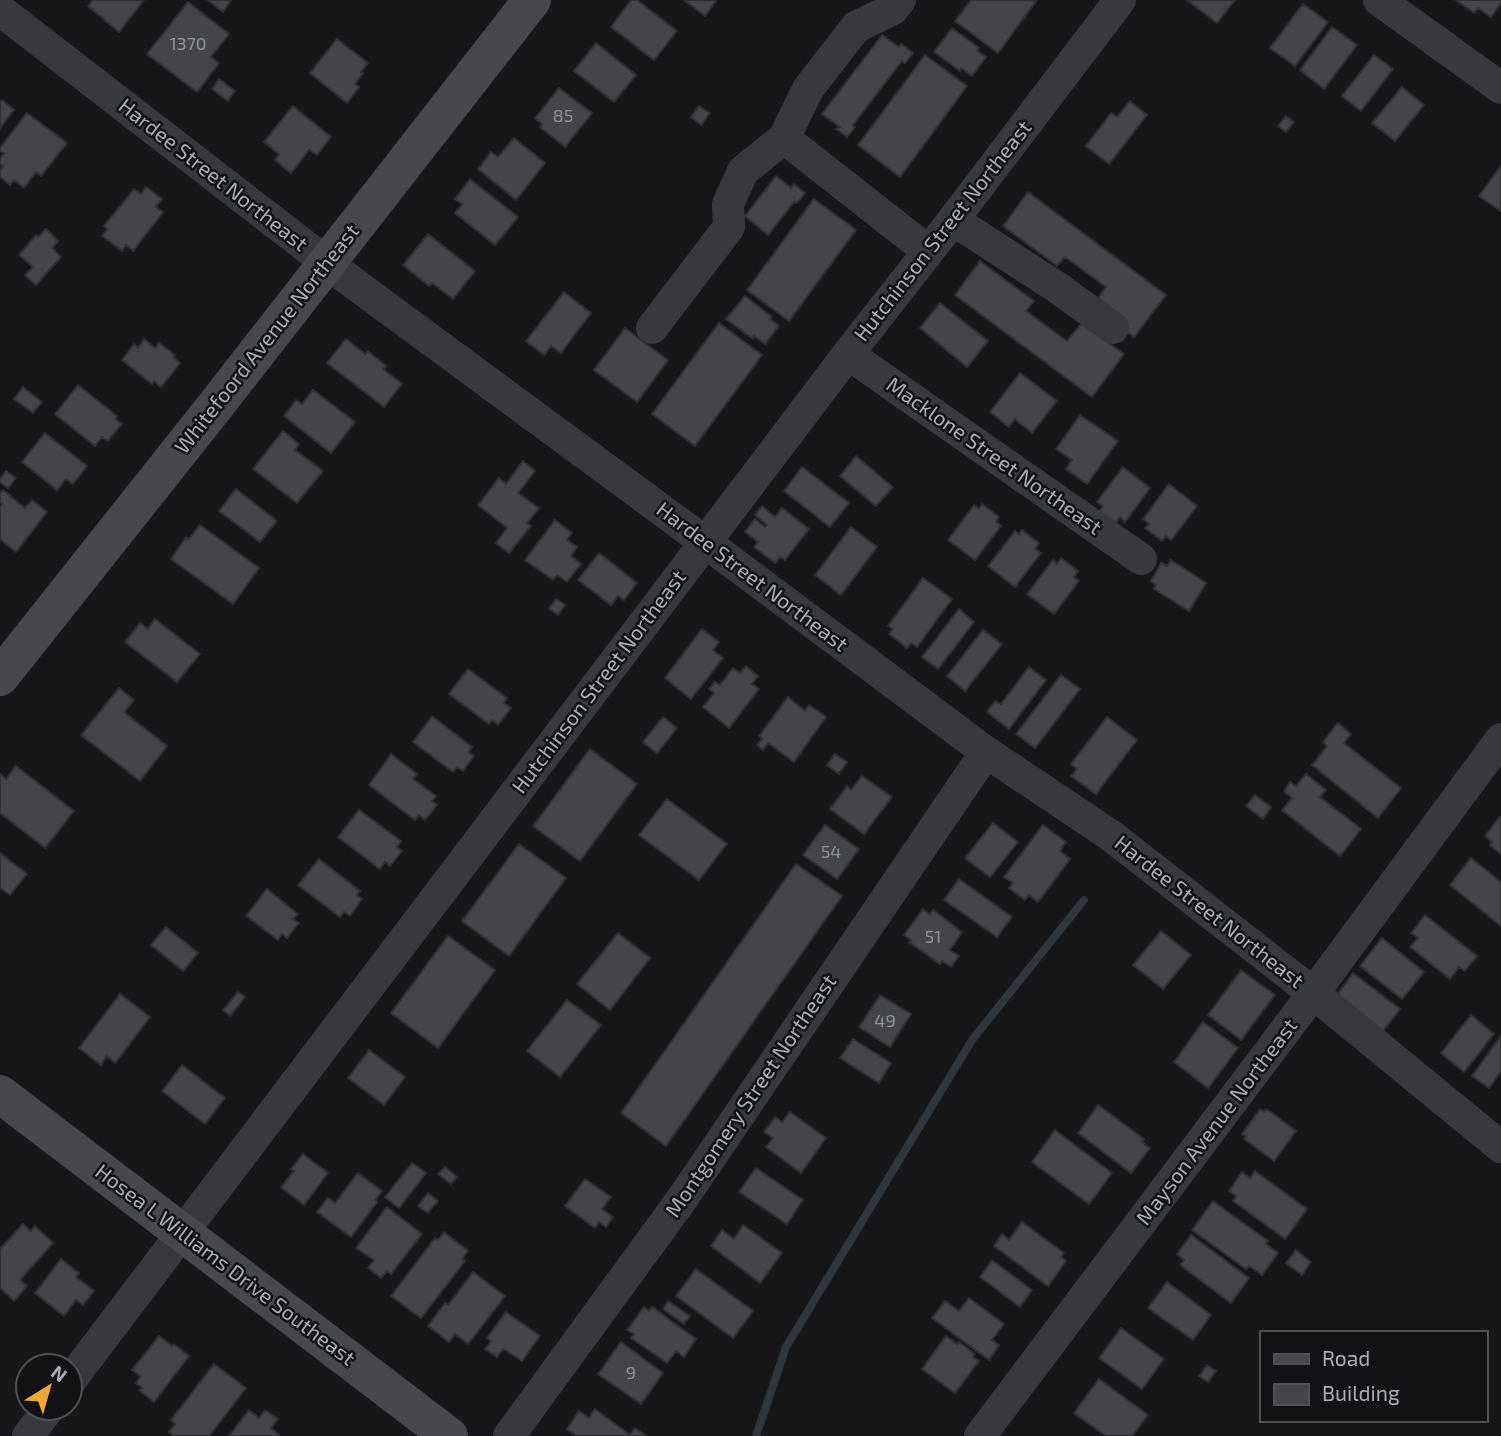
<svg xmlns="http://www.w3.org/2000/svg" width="1501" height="1436" font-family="'Exo 2',sans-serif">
<rect width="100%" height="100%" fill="#171719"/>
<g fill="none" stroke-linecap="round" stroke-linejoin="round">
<path stroke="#2d373d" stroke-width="8" d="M756,1436L786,1347L972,1040L1084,900"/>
</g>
<path fill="#434549" stroke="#313135" stroke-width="2" d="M93,0H144L119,32L88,6Z
M208,0H231L223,12Z
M631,0H637L677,31L654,60L611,27Z
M684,0H715L716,1L705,16Z
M971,0H1037L998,53L955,21Z
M1187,0H1235L1217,23Z
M1456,0H1501V3L1491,17L1478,8L1474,13Z
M188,2L229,34L211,57L219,63L197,92L147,54Z
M1303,4L1328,22L1295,66L1270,48Z
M1332,27L1357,45L1324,89L1300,70Z
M952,28L979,48L977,51L986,57L972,76L961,68L960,71L934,52Z
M882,35L899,47L901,44L913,53L905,63L902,61L853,125L855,127L847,137L836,129L840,127L822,114Z
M337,39L368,63L361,72L363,73L355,84L359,87L347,103L310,73Z
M596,43L636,75L614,102L574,71Z
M925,55L967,86L900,177L858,145Z
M1374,55L1393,69L1361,111L1342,96Z
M219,79L235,91L228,101L212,89Z
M1402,87L1424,105L1395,141L1372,123Z
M559,88L592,113L565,147L540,127L542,124L535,118Z
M2,100L14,110L0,128V103Z
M1130,101L1147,115L1109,164L1086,146L1111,113L1117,117Z
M293,106L331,137L317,155L309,150L291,173L275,160L279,154L264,142Z
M699,106L710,113L701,125L691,117Z
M27,113L67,143L41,176L36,172L24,188L14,180L10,185L0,177V170L3,166L0,164V158L4,153L0,151V148Z
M1286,116L1294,122L1286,132L1278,126Z
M514,138L545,163L516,200L478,169L491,152L498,157Z
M1501,166V211L1479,196Z
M776,176L791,188L794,184L805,193L797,203L794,202L768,235L745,216Z
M470,179L518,217L495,245L455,213L462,204L455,199Z
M146,187L162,199L156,207L163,212L133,251L126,245L122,251L102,236L107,229L104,226L134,189L141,194Z
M1028,192L1166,295L1134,337L1092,306L1106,287L1065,257L1057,266L1003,226Z
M814,199L856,230L789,321L747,290Z
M46,229L58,241L52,248L61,257L36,285L25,275L33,267L19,255L36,235L38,237Z
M428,234L475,271L453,299L432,283L429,286L403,265Z
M980,261L1034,301L1026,311L1067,341L1082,323L1124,354L1092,397L955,295Z
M564,292L591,313L561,353L551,346L544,355L526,341Z
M745,296L772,317L770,319L779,326L765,344L754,336L753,339L726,319Z
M940,303L988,341L967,367L920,328Z
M719,323L762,355L695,446L652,414Z
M625,328L668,360L637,402L594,370Z
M144,339L155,348L159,343L175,355L173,357L180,363L161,387L154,381L152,384L122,360L134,344L138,348Z
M346,339L365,354L368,351L386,366L383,369L402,384L384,407L327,363Z
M1020,373L1057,401L1032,433L1015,419L1009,427L990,412Z
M78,385L117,416L115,419L122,424L108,441L102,437L95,446L55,414Z
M23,387L42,402L33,413L14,399Z
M313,390L355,422L331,453L284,416L296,400L302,404Z
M1080,415L1118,441L1087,484L1066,469L1072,460L1056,449Z
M283,431L299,444L295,450L323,471L297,503L253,469Z
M45,433L87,466L73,484L66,479L57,490L22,462Z
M856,456L893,487L876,506L840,476Z
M523,461L535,471L518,493L539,508L527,523L531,526L509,553L496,543L507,528L478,505L499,478L506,484Z
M802,467L849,503L830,527L784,491Z
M1123,467L1150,488L1125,522L1120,517L1115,524L1099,512L1103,506L1097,502Z
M6,471L16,478L8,488L0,482V479Z
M1169,484L1197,506L1171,540L1166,536L1162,541L1145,528L1149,524L1143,519Z
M236,489L277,521L260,542L219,511Z
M3,490L25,508L32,500L47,512L16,552L0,539V507L2,504L0,502V493Z
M982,504L999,517L996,522L1001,526L975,560L948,540L974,505L979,509Z
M762,506L775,517L782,508L809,529L785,560L780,557L775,563L754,547L758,542L745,532L755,519L765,527L767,525L755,515Z
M555,520L572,533L567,540L577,547L571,556L581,564L567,582L557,575L553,580L525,560Z
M200,525L259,568L233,604L171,559L186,537L189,539Z
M851,527L877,547L841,595L815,575Z
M1022,530L1039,543L1035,549L1041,553L1015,587L988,566L1015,531L1019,534Z
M599,553L637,583L624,600L618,596L611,605L578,580Z
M1061,558L1078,571L1074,577L1079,581L1054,614L1027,594L1053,560L1057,564Z
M1171,560L1206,583L1189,611L1154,589L1156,585L1151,581L1161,563L1167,566Z
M923,578L952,599L917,647L911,643L907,648L889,634L893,629L888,626Z
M556,599L565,605L558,615L549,608Z
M959,609L974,622L938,669L922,657Z
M155,619L200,654L177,682L125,642L140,623L148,629Z
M702,629L719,642L713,650L723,658L691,699L665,678Z
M983,630L1002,644L965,691L947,676Z
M746,666L758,676L752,684L759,689L729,728L703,707L714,693L709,689L715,682L720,685L733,668L740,673Z
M1029,667L1046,680L1009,729L987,712L995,701L1001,704Z
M468,669L507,698L504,703L511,708L498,725L492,720L489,724L449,694Z
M1061,675L1080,689L1035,748L1016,734Z
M119,688L134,700L124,712L167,746L140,781L81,735Z
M788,697L805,711L809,705L826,717L794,762L768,743L763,750L757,745L762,739L759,736Z
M432,716L472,747L469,752L474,756L463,771L457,767L453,772L413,742Z
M663,717L677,728L657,753L643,742Z
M1107,717L1137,740L1096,794L1071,776L1077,769L1071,764Z
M1338,723L1351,734L1344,743L1401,788L1378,818L1312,765L1327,746L1323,742Z
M590,749L637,784L580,861L533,826Z
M391,754L417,774L413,779L436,796L432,801L437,805L425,820L419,815L415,820L369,785Z
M835,754L847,762L839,774L827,765Z
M16,766L74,811L45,848L0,813V774L6,779Z
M1306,774L1326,790L1320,797L1361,829L1340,856L1282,810L1292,798L1284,791L1290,782L1296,786Z
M862,776L892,797L864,834L830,809L847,786L851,790Z
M1255,795L1271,807L1263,819L1246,806Z
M667,799L727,844L699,880L639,835Z
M359,810L401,841L397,847L402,851L390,866L385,862L380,869L338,837Z
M1500,817L1501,818V854L1490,845L1492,842L1485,836Z
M993,823L1018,842L990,877L965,858Z
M825,825L859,849L837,879L803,855Z
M1043,825L1066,842L1060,851L1070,859L1038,902L1029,895L1025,900L1009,888L1013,883L1004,877Z
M519,844L566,878L509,956L462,921Z
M0,853L27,874L10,895L0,888Z
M1471,858L1501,882V926L1450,885Z
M319,859L360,891L357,895L362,899L350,916L344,912L340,917L298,885Z
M796,864L842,896L666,1146L621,1113Z
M959,879L1012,917L997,937L944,900Z
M267,889L298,914L293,919L299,923L287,938L282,934L278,940L246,916Z
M923,909L930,914L933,910L962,932L950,950L959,956L951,967L942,961L940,964L909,942L911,940L904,935Z
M1425,915L1477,956L1465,971L1459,967L1450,979L1410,947L1418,938L1411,933Z
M166,927L198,953L183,971L151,945Z
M1161,931L1191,955L1163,989L1133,965Z
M618,933L650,958L610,1010L577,984Z
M448,936L495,970L438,1048L391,1013Z
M1382,938L1424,972L1402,999L1360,966Z
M1241,970L1275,995L1241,1040L1208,1015Z
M1353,973L1400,1009L1383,1031L1337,995Z
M238,992L245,997L230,1016L223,1010Z
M120,994L150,1017L115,1063L107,1056L101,1065L79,1048Z
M880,995L911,1014L890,1047L859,1027Z
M567,1000L601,1025L560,1077L527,1051Z
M1471,1015L1494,1034L1464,1072L1441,1053Z
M1203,1022L1238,1048L1208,1088L1174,1062Z
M1501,1036V1071L1489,1088L1472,1076Z
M853,1039L891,1063L879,1083L840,1058Z
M369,1050L405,1077L384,1105L348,1078Z
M182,1065L225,1098L205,1124L162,1091Z
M1098,1105L1144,1139L1142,1142L1150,1148L1131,1173L1078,1133Z
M1260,1109L1264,1112L1267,1109L1296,1131L1274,1161L1244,1139L1246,1137L1242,1134Z
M790,1112L826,1138L801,1173L766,1147L773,1138L764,1132L775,1117L782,1122Z
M1055,1130L1112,1173L1089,1204L1032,1162Z
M303,1154L328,1173L304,1205L281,1187L294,1171L291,1169Z
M412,1163L426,1173L399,1208L385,1197Z
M445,1167L457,1177L451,1184L438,1174Z
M756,1168L803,1200L787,1224L739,1192Z
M1255,1171L1307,1209L1285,1239L1233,1201L1236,1196L1229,1191L1242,1172L1250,1178Z
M358,1173L382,1191L375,1200L377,1202L351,1237L317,1212L328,1198L335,1203Z
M585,1179L611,1197L602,1209L613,1217L606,1227L599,1222L595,1228L565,1206Z
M428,1193L438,1201L428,1213L418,1206Z
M1213,1201L1268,1241L1266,1244L1278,1253L1262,1275L1249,1266L1246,1269L1192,1230Z
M387,1207L422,1234L391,1274L387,1271L381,1278L368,1268L374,1260L356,1248Z
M1022,1222L1064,1253L1061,1257L1066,1261L1048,1286L994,1246L1002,1234L1009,1240Z
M23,1224L31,1231L35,1226L53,1243L20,1280L27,1286L14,1301L0,1288V1249Z
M743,1225L782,1253L760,1283L711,1246L722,1230L734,1239Z
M444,1232L468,1251L462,1259L465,1261L421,1318L391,1296L435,1238L438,1240Z
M1191,1235L1249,1278L1231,1303L1180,1265L1184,1260L1177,1254Z
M1296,1250L1311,1262L1302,1275L1286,1263Z
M61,1259L79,1273L76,1277L94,1291L83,1305L76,1300L64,1316L35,1293Z
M992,1260L1032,1290L1020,1307L980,1277Z
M696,1269L753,1311L733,1338L676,1296Z
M473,1272L505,1296L468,1344L455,1334L449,1342L428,1326L445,1303L448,1305Z
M1167,1282L1211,1315L1193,1340L1148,1308Z
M969,1298L1004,1324L992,1340L999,1345L989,1360L932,1318L945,1301L959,1311Z
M668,1301L690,1316L684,1324L663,1309Z
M644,1307L649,1311L652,1307L696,1339L684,1357L676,1351L667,1363L631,1338L634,1334L627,1330Z
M506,1312L540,1336L522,1361L503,1349L497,1357L485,1349L491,1341L487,1338Z
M1121,1328L1164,1359L1142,1389L1099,1358Z
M159,1336L172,1346L174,1344L189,1356L154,1402L139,1390L142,1388L136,1383L141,1376L132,1370Z
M946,1336L957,1344L959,1342L975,1354L973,1357L979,1361L955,1393L922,1369Z
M621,1342L663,1373L641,1404L598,1374Z
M214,1364L246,1388L209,1436H174L169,1432L175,1424L171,1420Z
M1207,1365L1216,1371L1208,1382L1199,1376Z
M1099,1379L1148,1415L1132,1436H1106L1074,1413Z
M595,1409L630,1435L635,1428L646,1436H577L567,1429L579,1411L589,1418Z
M249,1410L259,1418L265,1410L278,1419L271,1428L279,1435V1436H229Z"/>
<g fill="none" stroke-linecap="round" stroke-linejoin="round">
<path stroke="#38393e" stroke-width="32" d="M1379,0L1501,88
M0,10L344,276L705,542L986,752L1110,835L1313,993L1501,1147
M784,138L928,251
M953,220L1058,288L1113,328
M652,328L729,227L728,204L743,171L784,138L808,89L856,27L893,9L900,0
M848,354L1141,559
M70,1381L848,354L953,220L1120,0
M28,1436L49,1408
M509,1436L682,1199L986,752
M980,1436L1321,983L1501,739"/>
<path stroke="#46484e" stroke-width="38" d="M0,677L216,405L532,0
M0,1094L449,1436"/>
</g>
<g text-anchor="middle" stroke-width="5" stroke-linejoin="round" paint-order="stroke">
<g font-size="18" fill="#90949c">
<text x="188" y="50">1370</text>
<text x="563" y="122">85</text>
<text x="831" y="858">54</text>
<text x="933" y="943">51</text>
<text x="885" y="1027">49</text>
<text x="631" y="1379">9</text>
</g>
<g font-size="21" fill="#a9afb8" stroke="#121214">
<text transform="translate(213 175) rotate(38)" y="7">Hardee Street Northeast</text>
<text transform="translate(943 231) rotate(-52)" y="7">Hutchinson Street Northeast</text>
<text transform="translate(267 339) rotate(-52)" y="7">Whitefoord Avenue Northeast</text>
<text transform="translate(994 456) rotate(35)" y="7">Macklone Street Northeast</text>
<text transform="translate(752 577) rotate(37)" y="7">Hardee Street Northeast</text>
<text transform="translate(599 682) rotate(-53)" y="7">Hutchinson Street Northeast</text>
<text transform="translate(1209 912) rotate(38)" y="7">Hardee Street Northeast</text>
<text transform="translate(751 1096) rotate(-56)" y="7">Montgomery Street Northeast</text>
<text transform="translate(1217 1122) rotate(-53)" y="7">Mayson Avenue Northeast</text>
<text transform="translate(225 1265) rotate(37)" y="7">Hosea L Williams Drive Southeast</text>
</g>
</g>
<rect x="1260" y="1331" width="228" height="91" fill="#121214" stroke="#4e5156" stroke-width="2"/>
<rect x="1274" y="1354" width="35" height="10" fill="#46484e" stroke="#4e5156" stroke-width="2"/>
<text x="1322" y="1366" font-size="21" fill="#a9afb8">Road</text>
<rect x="1274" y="1384" width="35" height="21" fill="#434549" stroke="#4e5156" stroke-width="2"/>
<text x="1322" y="1401" font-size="21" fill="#a9afb8">Building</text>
<g transform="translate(49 1387) rotate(37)"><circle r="33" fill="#121214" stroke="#4e5156" stroke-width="2"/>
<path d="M0-5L12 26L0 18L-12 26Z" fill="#eea83a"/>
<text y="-10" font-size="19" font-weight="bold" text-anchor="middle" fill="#a9afb8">N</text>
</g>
</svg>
